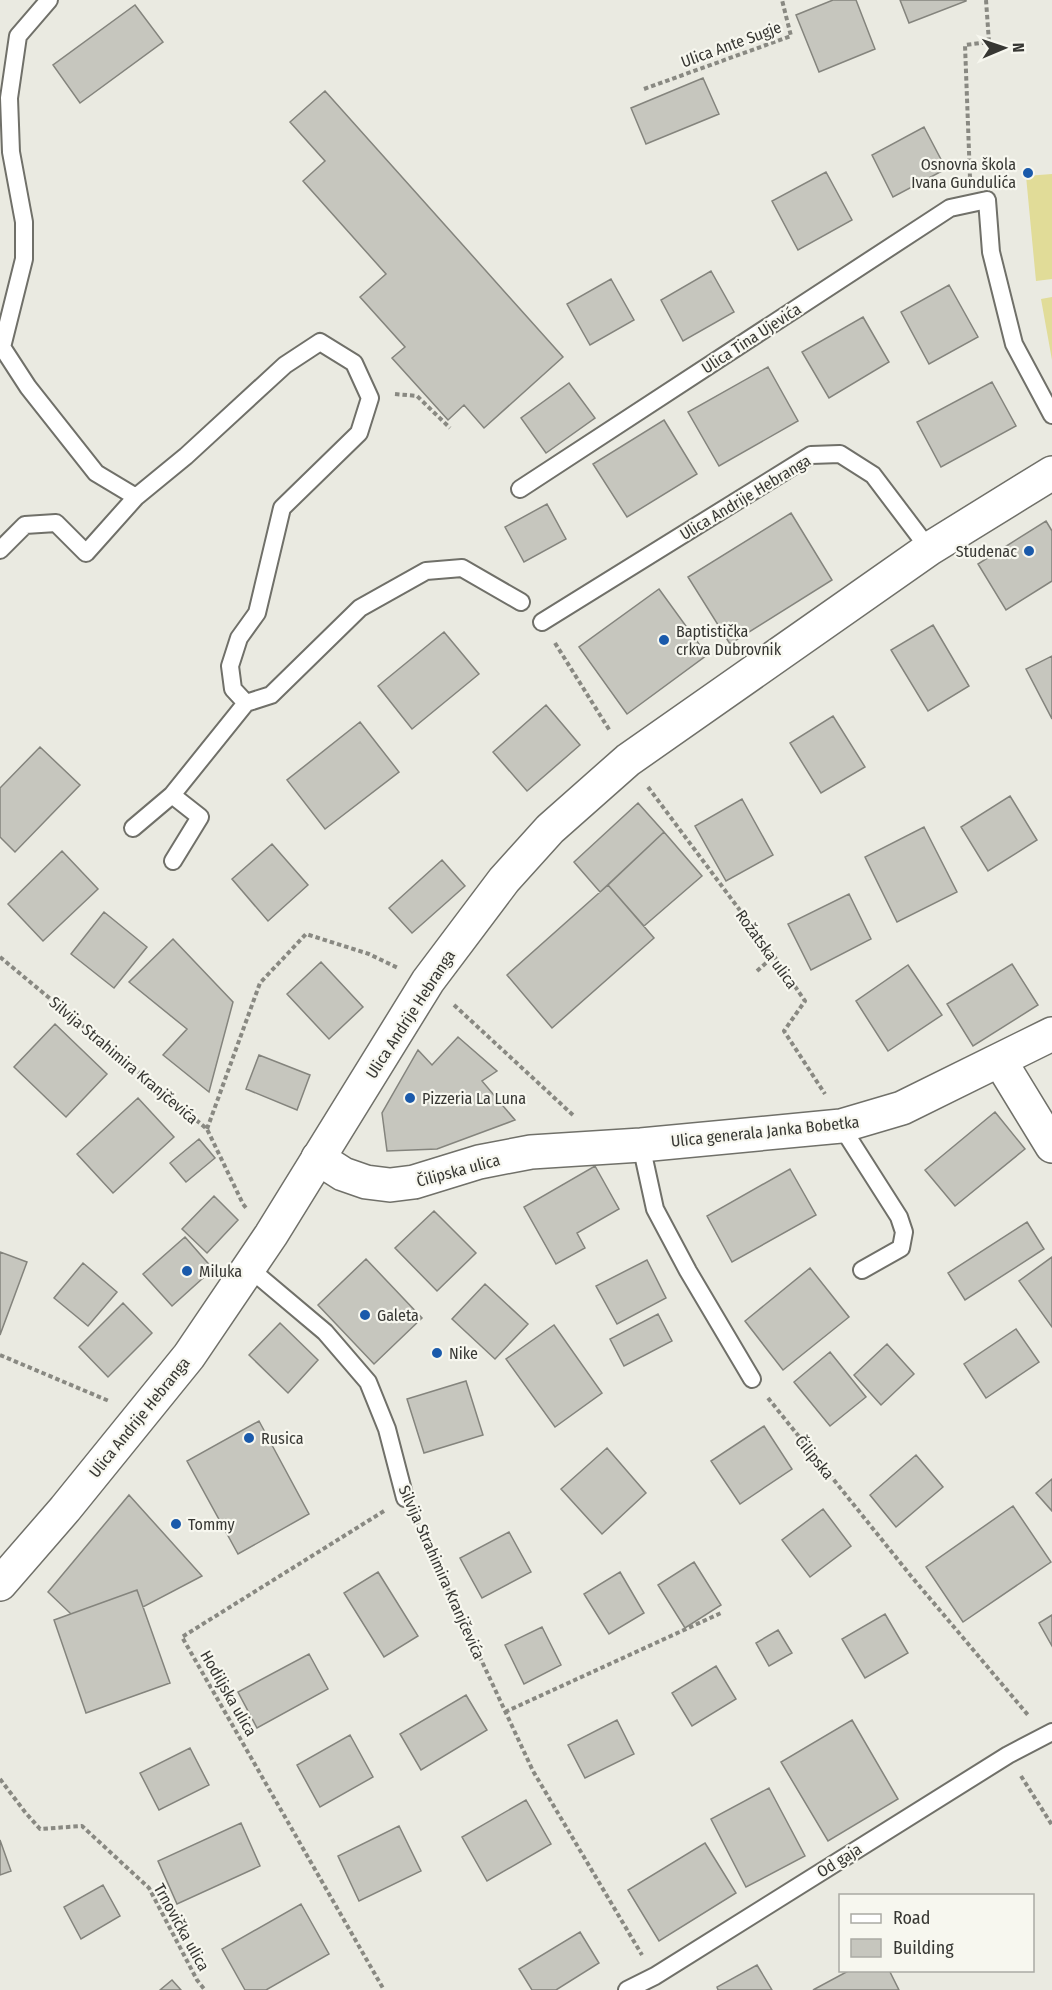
<svg xmlns="http://www.w3.org/2000/svg" width="1052" height="1990" font-family="'Fira Sans Condensed',sans-serif">
<rect width="100%" height="100%" fill="#eaeae1"/>
<path fill="#e1dc98" d="M1052,174V279L1036,281L1026,176Z
M1052,297V360L1041,299Z"/>
<path fill="#c6c6be" stroke="#84847d" stroke-width="1.5" d="M833,0H856L875,49L819,72L796,15Z
M900,0H966V1L909,23Z
M135,5L163,42L80,103L53,65Z
M703,78L719,114L646,144L631,108Z
M325,91L563,357L484,428L464,405L448,420L392,358L405,347L360,297L386,274L303,181L325,161L290,122Z
M924,127L946,169L893,197L872,155Z
M826,172L852,220L798,250L772,201Z
M711,271L734,312L683,341L661,300Z
M611,279L634,320L590,345L567,304Z
M949,285L978,337L929,364L901,312Z
M863,317L889,362L829,398L802,352Z
M768,367L798,421L719,466L688,412Z
M992,382L1016,426L941,467L917,422Z
M569,383L595,418L546,453L521,418Z
M664,420L697,474L627,517L593,464Z
M547,504L566,539L524,562L505,527Z
M791,513L832,580L730,644L688,577Z
M1046,521L1052,531V581L1006,610L978,564Z
M659,589L707,655L627,714L579,647Z
M933,625L969,686L928,711L891,650Z
M444,632L479,674L412,729L378,686Z
M1052,656V719L1026,669Z
M546,705L580,745L527,791L493,752Z
M833,716L865,767L821,793L790,743Z
M360,722L399,772L325,829L287,780Z
M40,747L80,785L15,852L0,837V788Z
M1010,796L1037,840L988,871L961,827Z
M742,799L773,855L726,881L695,826Z
M638,803L664,832L600,892L574,862Z
M924,827L957,892L897,922L865,857Z
M664,832L702,876L644,926L608,885Z
M272,844L308,885L268,921L232,879Z
M62,851L98,889L43,941L8,904Z
M442,860L465,886L412,933L389,908Z
M608,885L654,938L552,1028L507,975Z
M849,894L871,939L811,970L788,924Z
M104,912L147,947L114,988L71,954Z
M173,939L233,1002L209,1092L163,1055L187,1029L129,982Z
M321,962L363,1007L329,1039L287,994Z
M1012,964L1038,1005L973,1046L947,1004Z
M908,965L942,1015L888,1051L856,1001Z
M55,1024L107,1074L66,1117L14,1067Z
M458,1037L497,1071L482,1081L515,1120L437,1149L387,1151L382,1113L418,1050L432,1065Z
M259,1055L310,1075L297,1110L246,1089Z
M138,1098L174,1137L113,1193L77,1154Z
M995,1112L1025,1149L955,1206L925,1170Z
M199,1139L215,1158L186,1182L170,1163Z
M595,1166L619,1209L577,1233L585,1248L556,1264L524,1207Z
M790,1169L816,1215L732,1262L707,1216Z
M214,1196L238,1220L207,1253L182,1229Z
M434,1211L476,1253L437,1291L395,1248Z
M1027,1222L1044,1249L965,1300L948,1273Z
M185,1237L213,1269L172,1306L143,1274Z
M0,1252L27,1262L0,1335Z
M1052,1257V1327L1019,1281Z
M366,1259L422,1318L374,1364L318,1305Z
M647,1260L666,1298L617,1324L596,1286Z
M83,1263L117,1292L88,1326L54,1298Z
M810,1268L849,1317L783,1370L745,1321Z
M485,1284L528,1324L495,1359L452,1319Z
M123,1303L152,1333L108,1377L79,1347Z
M658,1314L672,1341L624,1366L610,1339Z
M280,1323L318,1360L288,1393L249,1355Z
M554,1325L602,1393L555,1427L506,1359Z
M1016,1329L1039,1362L986,1398L964,1364Z
M887,1344L914,1374L881,1405L854,1375Z
M830,1352L866,1397L830,1426L794,1382Z
M466,1381L483,1435L424,1453L407,1399Z
M259,1421L309,1514L238,1554L187,1461Z
M764,1426L792,1469L740,1504L711,1461Z
M607,1448L646,1493L602,1534L561,1489Z
M916,1455L943,1487L896,1527L870,1495Z
M1052,1479V1511L1036,1493Z
M129,1495L202,1576L143,1607L137,1590L71,1614L48,1592Z
M1013,1506L1051,1562L963,1622L926,1567Z
M823,1509L851,1546L810,1577L782,1540Z
M509,1532L531,1572L482,1598L460,1558Z
M694,1562L721,1605L685,1628L658,1585Z
M378,1572L418,1636L384,1657L344,1593Z
M620,1572L644,1613L609,1634L584,1594Z
M137,1590L170,1683L86,1713L54,1620Z
M885,1614L908,1653L865,1678L842,1639Z
M1052,1615V1646L1039,1623Z
M542,1627L561,1665L524,1684L505,1645Z
M778,1630L792,1653L769,1666L756,1643Z
M309,1654L328,1689L257,1728L238,1692Z
M716,1666L736,1699L692,1726L672,1693Z
M466,1695L487,1730L421,1770L400,1734Z
M617,1720L634,1754L585,1778L568,1745Z
M852,1720L898,1799L828,1841L781,1762Z
M350,1735L373,1777L320,1807L297,1765Z
M190,1748L209,1785L159,1810L140,1773Z
M769,1788L805,1856L746,1887L711,1819Z
M526,1800L551,1844L487,1881L462,1837Z
M241,1823L260,1866L177,1904L158,1861Z
M399,1826L421,1871L359,1901L338,1856Z
M0,1840L11,1871L0,1875Z
M705,1843L736,1893L659,1941L628,1890Z
M103,1885L120,1916L81,1939L64,1907Z
M301,1904L329,1954L266,1990H245L222,1949Z
M580,1932L599,1963L556,1990H532L519,1969Z
M757,1965L772,1990H718L717,1987Z
M850,1970H889L899,1990H813Z
M172,1980L181,1990H160Z"/>
<g fill="none" stroke-linecap="round" stroke-linejoin="round">
<g stroke="#707069" stroke-width="20">
<path id="service" d="M49,0L18,36L9,98L11,152L24,222V259L2,347L28,387L96,473L136,497L186,456L285,365L320,342L354,363L370,398L359,433L282,508L257,613L239,638L230,666L233,689L246,703
M520,489L950,208L987,200L991,252L1014,344L1052,415
M0,550L25,525L56,523L86,553L136,497
M542,622L811,455L840,454L873,475L929,549
M246,703L271,695L360,608L426,571L462,568L521,602
M172,795L200,817L173,861
M133,828L172,795L246,703
M841,1126L899,1217L904,1232L901,1248L862,1270
M641,1145L655,1209L688,1271L752,1379
M249,1268L325,1332L368,1382L387,1429L405,1498
M627,1990L655,1976L1008,1755L1052,1732"/>
</g>
<g stroke="#707069" stroke-width="36">
<path id="minor" d="M1000,1061L1052,1146
M318,1158L343,1174L366,1182L390,1185L414,1182L479,1162L531,1152L641,1145L841,1126L902,1108L1052,1034"/>
</g>
<g stroke="#707069" stroke-width="36">
<path id="tertiary" d="M0,1584L65,1509L189,1356L271,1235L428,981L504,880L550,829L628,760L929,549L1052,473"/>
</g>
<path stroke="#898982" stroke-width="4" stroke-dasharray="4.5 3" stroke-linecap="butt" d="M644,89L791,36L782,0
M970,178L965,45L989,42L986,0
M395,394L417,396L450,428
M555,643L610,731
M648,787L774,956L805,1001L784,1031L825,1094
M0,957L207,1129L243,1204L247,1209
M757,971L774,956
M454,1005L574,1116
M207,1129L260,983L306,934L369,954L398,968
M0,1355L109,1401
M768,1398L911,1576L1028,1715
M384,1511L182,1637L384,1990
M416,1520L533,1771L642,1955
M505,1712L721,1613
M1021,1776L1052,1825
M0,1779L25,1812L40,1829L82,1826L149,1888L197,1980L205,1990"/>
<use href="#service" stroke="#fff" stroke-width="16"/>
<use href="#minor" stroke="#fff" stroke-width="33"/>
<use href="#tertiary" stroke="#fff" stroke-width="33"/>
</g>
<g fill="#1a5aab" stroke="#f7f7ef" stroke-width="2">
<circle cx="1028" cy="173" r="6"/>
<circle cx="1029" cy="551" r="6"/>
<circle cx="664" cy="640" r="6"/>
<circle cx="410" cy="1098" r="6"/>
<circle cx="187" cy="1271" r="6"/>
<circle cx="365" cy="1315" r="6"/>
<circle cx="437" cy="1353" r="6"/>
<circle cx="249" cy="1438" r="6"/>
<circle cx="176" cy="1524" r="6"/>
</g>
<g text-anchor="middle" stroke-width="4.5" stroke-linejoin="round" paint-order="stroke">
<g font-size="16" fill="#373733" stroke="#f7f7ef">
<text transform="translate(731 44) rotate(-20)" y="6">Ulica Ante Sugje</text>
<text transform="translate(751 338) rotate(-33)" y="6">Ulica Tina Ujevića</text>
<text transform="translate(745 497) rotate(-31)" y="6">Ulica Andrije Hebranga</text>
<text transform="translate(767 949) rotate(54)" y="6">Rožatska ulica</text>
<text transform="translate(410 1014) rotate(-57)" y="6">Ulica Andrije Hebranga</text>
<text transform="translate(124 1060) rotate(40)" y="6">Silvija Strahimira Kranjčevića</text>
<text transform="translate(765 1131) rotate(-6)" y="6">Ulica generala Janka Bobetka</text>
<text transform="translate(458 1170) rotate(-15)" y="6">Čilipska ulica</text>
<text transform="translate(139 1417) rotate(-51)" y="6">Ulica Andrije Hebranga</text>
<text transform="translate(815 1457) rotate(51)" y="6">Čilipska</text>
<text transform="translate(442 1572) rotate(66)" y="6">Silvija Strahimira Kranjčevića</text>
<text transform="translate(229 1693) rotate(60)" y="6">Hodiljska ulica</text>
<text transform="translate(839 1860) rotate(-32)" y="6">Od gaja</text>
<text transform="translate(182 1927) rotate(61)" y="6">Trnovička ulica</text>
</g>
<g font-size="16" fill="#373733" stroke="#f7f7ef" text-anchor="start">
<text x="1016" y="170" text-anchor="end">Osnovna škola<tspan x="1016" dy="18">Ivana Gundulića</tspan></text>
<text x="1017" y="557" text-anchor="end">Studenac</text>
<text x="676" y="637">Baptistička<tspan x="676" dy="18">crkva Dubrovnik</tspan></text>
<text x="422" y="1104">Pizzeria La Luna</text>
<text x="199" y="1277">Miluka</text>
<text x="377" y="1321">Galeta</text>
<text x="449" y="1359">Nike</text>
<text x="261" y="1444">Rusica</text>
<text x="188" y="1530">Tommy</text>
</g>
</g>
<rect x="839" y="1894" width="195" height="78" fill="#f7f7ef" stroke="#aaaaa4" stroke-width="1.5"/>
<rect x="851" y="1914" width="30" height="9" fill="#ffffff" stroke="#aaaaa4" stroke-width="1.5"/>
<text x="893" y="1924" font-size="18" fill="#373733">Road</text>
<rect x="851" y="1939" width="30" height="18" fill="#c6c6be" stroke="#aaaaa4" stroke-width="1.5"/>
<text x="893" y="1954" font-size="18" fill="#373733">Building</text>
<g transform="translate(1004 48) rotate(88)" stroke="#f7f7ef" stroke-width="4.5" paint-order="stroke">
<path d="M0-4.5L10 22L0 15L-10 22Z" fill="#373733"/>
<text y="-9" font-size="16" font-weight="bold" text-anchor="middle" fill="#373733">N</text>
</g>
</svg>
